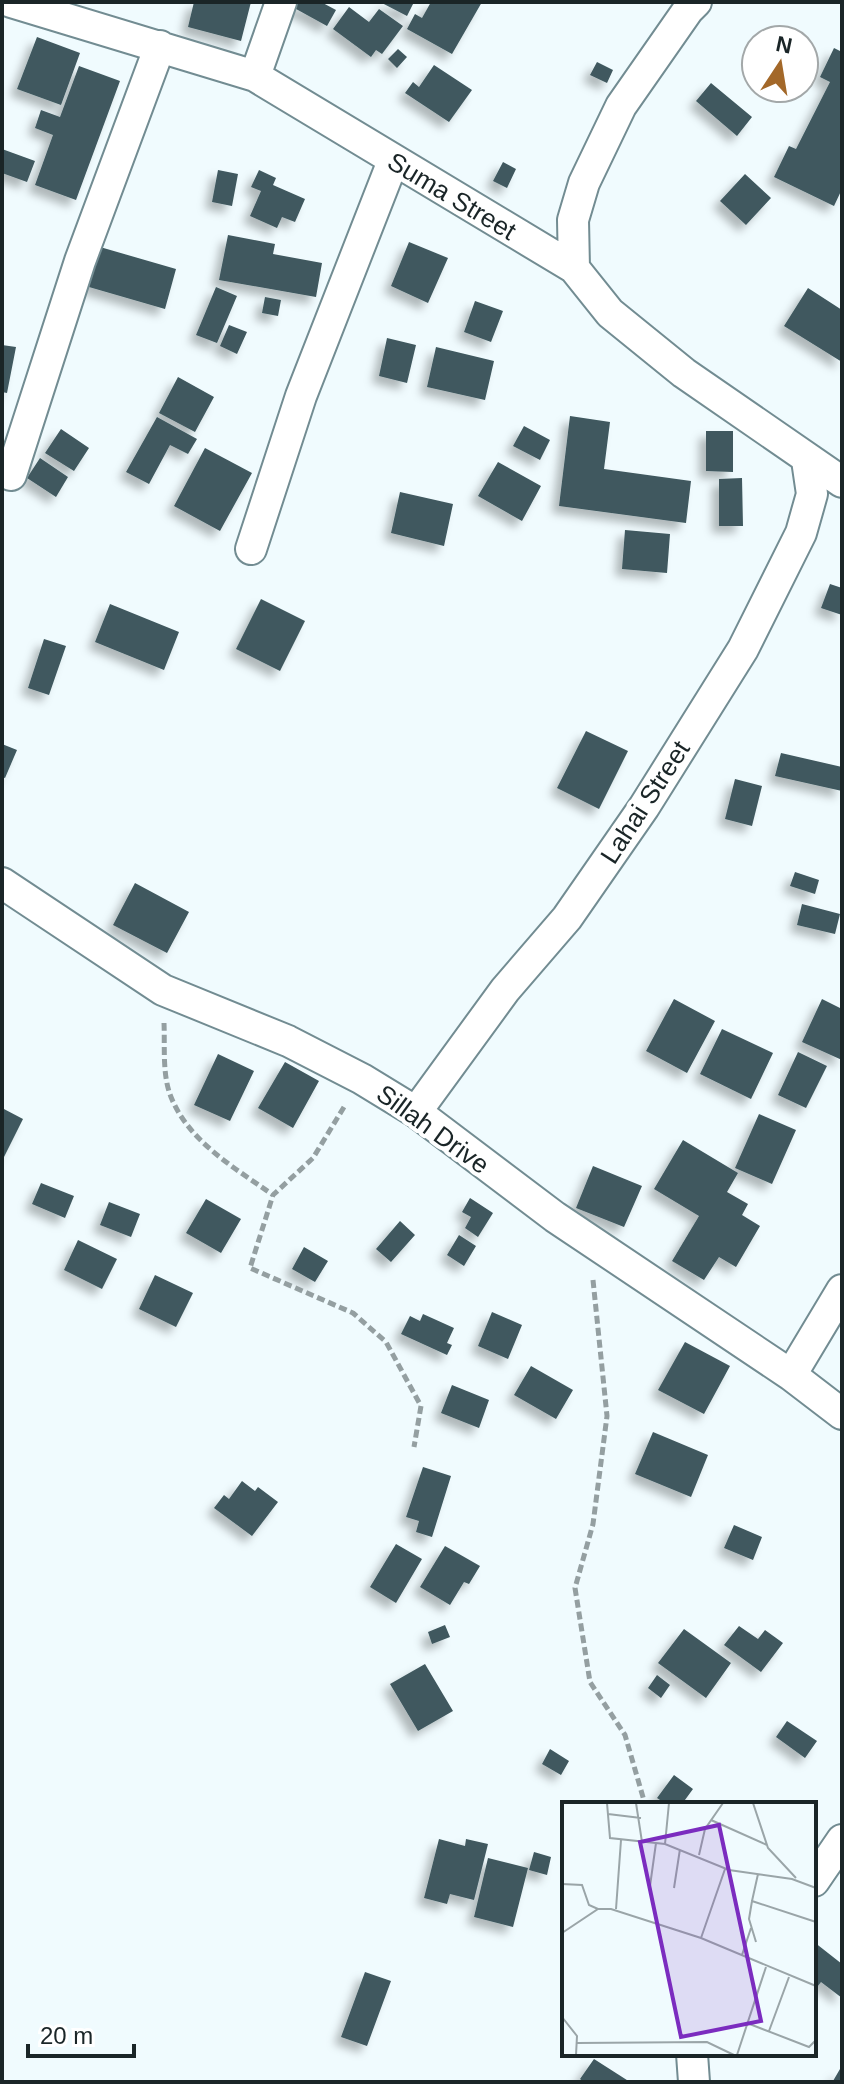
<svg xmlns="http://www.w3.org/2000/svg" width="844" height="2084" font-family="Arial,sans-serif">
<defs>
<filter id="shadow"><feDropShadow dx="-7" dy="7" stdDeviation="4" flood-color="#0004"/></filter>
</defs>
<rect width="100%" height="100%" fill="#f0fbfe"/>
<path fill="#3f585e" filter="url(#shadow)" d="M194,2H251L241,41L188,27Z
M289,2H321L336,10L327,26L287,4Z
M380,2H414L407,16Z
M431,2H482L452,54L407,29L415,14L422,18Z
M349,7L369,22L379,9L403,26L382,54L376,50L371,57L333,29Z
M37,37L80,53L61,105L17,89Z
M834,48L842,52V189L834,206L774,177L789,146L796,149L830,82L820,77Z
M398,49L407,57L397,68L388,59Z
M597,62L613,70L607,83L590,75Z
M434,65L472,90L449,122L405,93L413,82L419,87Z
M79,66L120,81L76,200L35,185L53,135L35,128L41,110L60,117Z
M711,83L752,117L737,136L696,101Z
M2,149L35,161L27,182L2,173Z
M503,162L516,169L507,188L493,181Z
M218,170L238,174L232,206L212,202Z
M259,170L276,178L273,185L305,199L295,222L282,217L277,228L250,216L261,191L251,187Z
M745,174L771,198L746,225L720,201Z
M228,235L275,244L273,254L322,263L316,297L219,280Z
M409,242L448,258L428,303L391,286Z
M100,247L176,269L165,309L89,287Z
M216,287L237,296L217,343L196,335Z
M808,288L842,310V362L784,326Z
M265,297L281,300L278,316L262,313Z
M475,301L503,311L491,342L464,332Z
M229,325L247,332L237,354L220,346Z
M387,338L416,345L407,383L379,376Z
M2,345L16,347L7,393L2,392Z
M436,347L494,361L485,400L427,387Z
M178,377L214,397L195,432L159,413Z
M570,416L610,422L604,469L691,481L686,523L559,506Z
M157,417L197,439L188,454L170,445L149,484L126,472Z
M524,426L550,440L540,460L513,446Z
M61,429L89,448L74,471L45,453Z
M706,431H733V472L706,471Z
M205,448L252,473L220,531L174,506Z
M40,458L68,477L56,497L27,478Z
M498,462L541,486L522,521L478,496Z
M742,478L743,526H719V479Z
M400,492L453,504L444,546L391,533Z
M625,530L670,534L667,573L622,569Z
M830,584L842,588V615L821,608Z
M261,599L305,621L280,671L236,649Z
M110,604L179,632L164,670L95,642Z
M44,639L66,646L49,695L28,688Z
M586,731L628,751L599,809L557,788Z
M2,744L17,750L5,778L2,777Z
M781,753L842,767V791L775,776Z
M735,779L762,786L752,826L725,819Z
M795,872L819,880L815,894L790,886Z
M135,883L189,912L167,953L113,925Z
M802,904L840,914L835,934L797,925Z
M674,999L715,1021L687,1073L646,1051Z
M822,999L842,1009V1060L802,1042Z
M722,1029L773,1053L751,1099L700,1074Z
M798,1052L827,1066L806,1108L778,1095Z
M218,1054L254,1071L230,1121L194,1105Z
M285,1062L319,1081L293,1128L258,1108Z
M2,1108L23,1119L2,1161Z
M759,1114L796,1130L772,1184L735,1168Z
M683,1140L738,1173L727,1192L748,1204L742,1215L760,1226L736,1267L719,1257L704,1280L672,1261L699,1216L654,1189Z
M593,1166L642,1186L624,1227L576,1208Z
M41,1183L74,1196L65,1218L32,1204Z
M470,1198L493,1213L478,1237L465,1228L471,1217L462,1212Z
M206,1199L241,1219L221,1253L186,1233Z
M109,1202L140,1214L131,1237L100,1225Z
M400,1221L415,1235L391,1262L376,1249Z
M459,1235L476,1246L464,1266L447,1255Z
M78,1240L117,1259L102,1289L64,1270Z
M304,1247L328,1261L315,1282L292,1269Z
M155,1275L193,1293L176,1327L139,1309Z
M492,1312L522,1325L508,1359L478,1346Z
M423,1314L454,1328L447,1343L452,1345L447,1355L401,1334L410,1316L420,1321Z
M685,1342L730,1366L704,1414L658,1390Z
M531,1366L573,1390L556,1419L514,1395Z
M452,1385L489,1400L479,1428L441,1413Z
M653,1432L708,1455L691,1497L635,1474Z
M423,1467L451,1476L432,1537L416,1532L419,1521L406,1517Z
M242,1481L255,1491L258,1487L278,1502L252,1536L214,1508L224,1495L229,1499Z
M734,1525L762,1537L753,1560L724,1548Z
M396,1544L422,1559L396,1603L370,1587Z
M445,1546L480,1566L469,1584L464,1582L450,1605L420,1587Z
M445,1625L450,1637L432,1644L428,1632Z
M739,1626L758,1639L765,1630L783,1643L761,1672L724,1645Z
M684,1629L731,1663L706,1698L658,1663Z
M425,1664L453,1711L418,1731L390,1684Z
M657,1675L670,1685L661,1698L648,1688Z
M787,1721L817,1741L805,1758L776,1737Z
M550,1749L569,1761L561,1775L542,1764Z
M674,1775L693,1789L682,1804H666L657,1798Z
M439,1839L465,1846L466,1839L488,1844L474,1900L450,1894L447,1904L424,1898Z
M534,1852L551,1857L547,1875L529,1870Z
M488,1858L528,1868L513,1927L474,1917Z
M814,1942L842,1964V1998L821,1982L814,1991Z
M365,1972L391,1981L367,2046L341,2037Z
M594,2059L630,2082H584L580,2079Z
M840,2069L842,2082H834L833,2081Z"/>
<g fill="none" stroke-linecap="round" stroke-linejoin="round">
<g stroke="#728c92" stroke-width="34">
<path id="street" d="M11,2L255,76L574,268L610,313L684,373L842,482
M255,76L281,2
M574,268L573,220L584,183L621,106L688,10L696,2
M11,475L80,261L160,46
M251,549L301,396L393,161
M2,883L163,990L288,1041L362,1079L416,1112L555,1217L791,1375L842,1414
M416,1112L505,990L567,918L644,807L743,649L801,533L812,494L807,460
M791,1375L842,1290
M814,1881L842,1840
M692,2054L694,2082"/>
</g>
<path stroke="#949fa1" stroke-width="5" stroke-dasharray="8 4" stroke-linecap="butt" d="M164,1023C165,1046 162,1075 171,1097C189,1142 235,1168 273,1195
M344,1107L313,1158L273,1195L250,1268L353,1313L386,1342L421,1406L414,1447
M593,1280L607,1416L593,1524L575,1588L590,1682L625,1735L645,1804"/>
<use href="#street" stroke="#fff" stroke-width="30"/>
</g>
<g text-anchor="middle" stroke-width="8" stroke-linejoin="round" paint-order="stroke">
<g font-size="26" fill="#1a2527" stroke="#fff">
<text transform="translate(452 196) rotate(31)" y="9">Suma Street</text>
<text transform="translate(645 802) rotate(-57)" y="9">Lahai Street</text>
<text transform="translate(433 1129) rotate(36)" y="9">Sillah Drive</text>
</g>
</g>
<g transform="translate(562 1802)">
<rect width="254" height="254" fill="#f0fbfe"/>
<path fill="none" stroke="#9aa5a8" stroke-width="2" d="M45,1L48,36L103,42L167,68L230,77L254,86M74,1L80,40M191,1L206,46L234,76M46,12L79,16M149,18L205,43M103,42L107,1M137,53L143,27L161,1M196,72L190,99L254,120M0,82L20,83L27,103L36,107M88,84L94,41M112,86L118,47M190,99L187,117L194,140M54,107L59,38M0,131L36,107H49L139,136L254,184M139,136L163,67M180,153L189,126M0,215L15,234L14,253M185,221L247,245L254,238M207,229L227,175M15,241L145,240L172,253M175,253L204,165"/>
<path fill="#7b2cbf" fill-opacity="0.15" stroke="#7b2cbf" stroke-width="4" d="M157,23L199,219L119,235L78,40Z"/>
<rect width="254" height="254" fill="none" stroke="#1a2527" stroke-width="4"/>
</g>
<rect width="844" height="2084" fill="none" stroke="#1a2527" stroke-width="8"/>
<g transform="translate(780 64) rotate(12)"><circle r="38" fill="#ffffff" stroke="#a3a8a9" stroke-width="2"/>
<path d="M0-6L14 30L0 20L-14 30Z" fill="#a36829"/>
<text y="-12" font-size="22" font-weight="bold" text-anchor="middle" fill="#1a2527">N</text>
</g>
<path d="M28 2044v12h106v-12" fill="none" stroke="#1a2527" stroke-width="4"/>
<text x="40" y="2044" font-size="24" fill="#1a2527" stroke="#ffffff" stroke-width="6" paint-order="stroke">20 m</text>
</svg>
